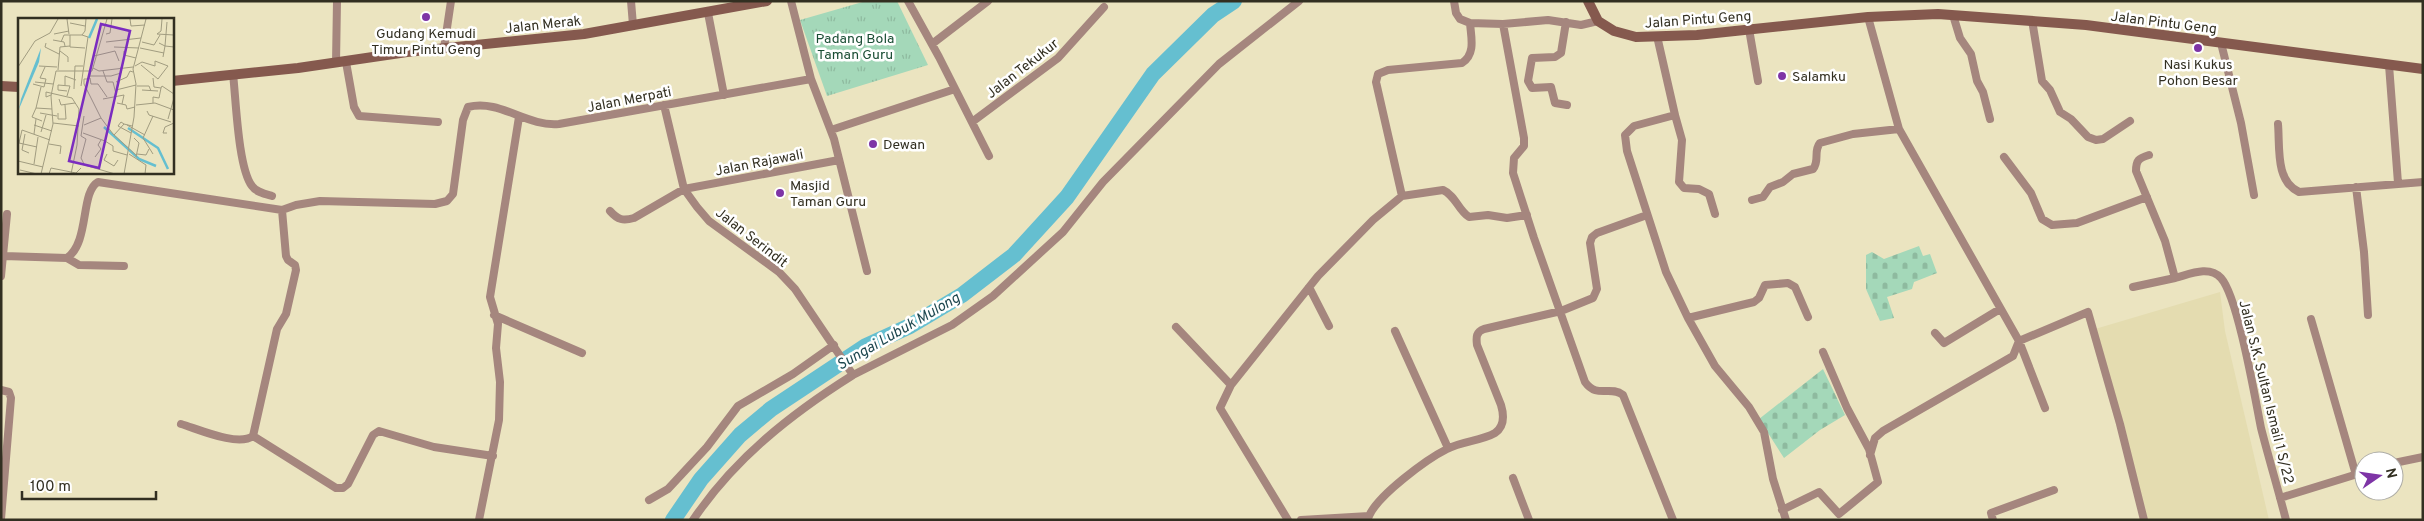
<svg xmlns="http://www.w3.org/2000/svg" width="2424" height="521" font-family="Overpass,sans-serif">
<defs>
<pattern id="grass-tufts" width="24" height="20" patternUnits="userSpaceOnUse" patternTransform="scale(1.25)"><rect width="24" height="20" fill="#a4d8b9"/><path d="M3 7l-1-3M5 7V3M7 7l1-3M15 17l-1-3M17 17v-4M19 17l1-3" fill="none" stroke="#8eba9f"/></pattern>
<pattern id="cemetery-stones" width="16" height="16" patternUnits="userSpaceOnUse" patternTransform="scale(1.25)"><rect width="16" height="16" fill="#a4d8b9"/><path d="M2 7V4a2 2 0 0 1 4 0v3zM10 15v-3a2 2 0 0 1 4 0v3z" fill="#8eba9f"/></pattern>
</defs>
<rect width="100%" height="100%" fill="#ebe4c0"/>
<path fill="#e4dcb0" d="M2220,292L2225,331L2269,520H2147L2095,329Z"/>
<path fill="url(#grass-tufts)" d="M866,1H897L928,65L827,96L800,20Z"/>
<path fill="url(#cemetery-stones)" d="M1919,246L1923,256L1930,254L1937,273L1914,282L1912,289L1887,297L1894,318L1880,321L1866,289V255L1872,252L1884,259Z
M1823,369L1845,415L1820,430L1784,458L1759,419Z"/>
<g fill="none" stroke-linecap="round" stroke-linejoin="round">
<path stroke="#65bfd0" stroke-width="16" d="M673,520L701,479L740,435L771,409L866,346L910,326L962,295L1014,255L1067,197L1153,74L1213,15L1234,1"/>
<path stroke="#a5867e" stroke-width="8" d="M631,1L633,25
M791,1L811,79L834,139L867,271
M908,1L939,57L989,156
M1454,1L1456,13L1460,19L1470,23L1503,24L1548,20L1581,25L1598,21
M708,13L724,95
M1953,15L1960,38L1971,54L1977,81L1983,92L1990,119
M1868,17L1899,129L2019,341L2013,356L1883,431L1875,438L1870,455
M2032,20L2042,81L2050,90L2060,112L2071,119L2088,137L2096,140L2103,139L2130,121
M1566,22L1561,53L1555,57L1532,58L1528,81L1532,88L1551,87L1555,103L1567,105
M1503,24L1524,138V146L1514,158L1513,173L1534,238L1585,382C1597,399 1610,385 1623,395L1673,520
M1749,29L1758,81
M1657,36L1675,115L1634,126L1625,135L1627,151L1666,272L1688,318L1715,366L1749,407L1764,432L1773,479L1786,520
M2221,43L2241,123L2254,195
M932,44L988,1
M444,48L451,1
M346,62L354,107L359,116L438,122
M336,63L337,1
M2389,65L2398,183
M233,74C236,99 238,168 252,186C256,192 265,194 272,196
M664,105L684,189L697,207L709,221L779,272L795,289L853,375C791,414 735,458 693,520
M1675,115L1682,140L1679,182L1684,188L1699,189L1709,194L1715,214
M972,122L1058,58L1104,7
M2278,124C2280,147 2275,181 2299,192L2423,182
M831,130L955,89
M2149,155C2139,158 2136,160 2136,171L2165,241L2175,278C2190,274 2209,265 2221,278C2238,297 2255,398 2261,428C2269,459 2278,489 2286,520
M2004,157L2031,193L2042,219L2052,225L2077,223L2147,197
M2356,187L2364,252L2368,315
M1402,196L1443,190C1456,196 1458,210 1469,217L1488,215L1507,218L1527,215
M1752,200L1763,197L1770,187L1783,182L1793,174L1813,169C1820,161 1813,151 1820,143L1853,134L1899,129
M610,211C618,220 623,221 634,218L684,189L839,160
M4,256L67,258C90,242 80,192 98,182L282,210L296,205L320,201L435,204L447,201L453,194L463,120L468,107C501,99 526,127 559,124L811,79
M67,258L79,265L124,266
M1,276L7,214
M1309,287L1329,326
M2133,287L2175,278
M494,315L582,353
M1688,318L1754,302L1759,298L1765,285L1788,283L1795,287L1808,317
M2311,319L2356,475
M1176,327L1231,385L1220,408L1288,520
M1395,331L1448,448
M1935,333L1944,343L2000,309
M853,375L952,325L993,296L1063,232L1103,182L1219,64L1299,1
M1231,385L1318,276L1373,220L1402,196L1376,82L1378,74L1388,70L1462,63C1476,54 1471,37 1470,23
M1,390L9,392L11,398L1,519
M2045,408L2019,341L2088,312L2120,424L2144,520
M181,424C198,429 238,447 253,436L336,488H343L348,484L373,435L379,431L434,447L493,456
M253,436L277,329L286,314L296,270L295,265L288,260L286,256L282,210
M2394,463L2423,457
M1513,478L1529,520
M2280,498L2364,472
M649,500L668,489L707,447L738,406L793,374L834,345
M1782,510L1819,492L1839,514L1878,482L1869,449L1847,408L1823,352
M1369,516C1378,495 1427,459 1447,449C1462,441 1481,441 1495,433C1505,426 1504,415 1501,405L1477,345C1476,337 1476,332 1484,329L1561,311L1593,298L1597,289L1590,243L1592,237L1597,233L1647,215
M479,520L499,420L500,382L496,348L498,324L490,297L519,117
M1301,520L1369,516
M1993,520L1991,513L2054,490"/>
<path stroke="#85594e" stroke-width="10" d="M1588,1L1598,21L1614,31L1636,37L1697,35L1868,17L1938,14L2086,25L2423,69
M172,81L298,68L407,52L584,34L767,1
M1,86L19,87"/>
</g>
<g fill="#7e34a6" stroke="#fff" stroke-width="2">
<circle cx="426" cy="17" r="5"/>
<circle cx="2198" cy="48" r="5"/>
<circle cx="1782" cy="76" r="5"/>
<circle cx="873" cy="144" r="5"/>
<circle cx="780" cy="193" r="5"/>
</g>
<g text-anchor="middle" stroke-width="5" stroke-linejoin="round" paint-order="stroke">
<g font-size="14" fill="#322f21" stroke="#fff">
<text transform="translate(1698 19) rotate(-4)" y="5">Jalan Pintu Geng</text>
<text transform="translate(2164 22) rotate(7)" y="5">Jalan Pintu Geng</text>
<text transform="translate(543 24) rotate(-6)" y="5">Jalan Merak</text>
<text transform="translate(1022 68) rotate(-38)" y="5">Jalan Tekukur</text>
<text transform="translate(629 99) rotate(-11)" y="5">Jalan Merpati</text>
<text transform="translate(759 162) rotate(-11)" y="5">Jalan Rajawali</text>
<text transform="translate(752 237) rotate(38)" y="5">Jalan Serindit</text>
<text transform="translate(2267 392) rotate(76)" y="5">Jalan S.K. Sultan Ismail 1 S/22</text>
</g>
<g font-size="14" fill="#322f21" stroke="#fff" text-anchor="start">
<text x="426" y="38" text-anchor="middle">Gudang Kemudi<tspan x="426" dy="16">Timur Pintu Geng</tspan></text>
<text x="2198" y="69" text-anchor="middle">Nasi Kukus<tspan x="2198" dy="16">Pohon Besar</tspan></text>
<text x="1792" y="81">Salamku</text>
<text x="883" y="149">Dewan</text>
<text x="790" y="190">Masjid<tspan x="790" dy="16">Taman Guru</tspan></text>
</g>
<g font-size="14" fill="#194d34" stroke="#fff">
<text x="855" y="43">Padang Bola<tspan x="855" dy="16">Taman Guru</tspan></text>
</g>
<g font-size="15" font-style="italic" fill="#1f4850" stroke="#fff">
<text transform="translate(898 331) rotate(-30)" y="5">Sungai Lubuk Mulong</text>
</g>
</g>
<g transform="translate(18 18)">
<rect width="156" height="156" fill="#ebe4c0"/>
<path d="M23,30L21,44L1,91L3,81Z" fill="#65bfd0"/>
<path fill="none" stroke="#65bfd0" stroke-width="2.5" d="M71,20L79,1M86,109L121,141L138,148M110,110L140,130L150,151"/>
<path fill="none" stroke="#a19c80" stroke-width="1" d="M49,1L51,16M112,1L113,8L127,7M144,1L143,13L139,16L156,17M52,5L67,8M36,16L51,13M88,16L92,15L94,1M52,17V29L67,30M35,22L46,24L47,28M43,24L46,17H64L67,13L68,1M88,24L123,20M124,24L136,27L142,17M28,25L27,29L41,36M141,25L147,28L149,4M96,29L121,30M122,30L146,35M42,33L50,39V44M106,33V37L118,40M76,38L97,33L101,43M145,39L147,28L156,29M21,48L39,49M117,48L124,44L137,48V43L150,48L140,61L123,47M0,49L17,23L32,15L40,1M27,49L22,60L28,61M75,50L81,53L115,49M40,52L42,29L52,28M73,53L71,61H66V66L83,100M85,53L89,64H95L98,76M72,58H93L103,55V49M72,60L73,66H80L89,79M17,64L35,66M98,64L109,59L112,53L115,54M15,66L26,69L28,61M47,67V58L58,62M63,68L70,19L64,17M119,68H131L133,73M23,69L18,90L34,91M143,70L144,68L156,76M56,71L57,48H65M98,72L118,67M124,72L140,73M33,77L28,79V74L54,80L61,91L59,127L53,156M49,78L52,68L40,67V72L49,73M41,81L43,87L57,85M85,81L106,77L104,86M99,85L108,87L109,91L117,89M135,85V79L141,80L143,70L136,69L135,60M118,87L137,85L156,92M18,90L14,99L24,103M129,93L131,97L153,104M22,95L39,98M40,95V101H48L47,87M150,101L156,80M35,105L61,108M106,106L103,104L100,108L113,115M16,107L34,113M66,107L83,100L95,116L119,138M109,107L127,117M23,114L28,97M65,115L87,123L95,128V133L109,137M149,115H145L147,109L156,105M7,116L4,132L11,135M16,116L18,101M96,117L106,106L114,108M116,120L121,125L118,139M31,126L43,128L42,136M19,129L1,125L4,112L32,122M89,136L86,142L96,148L100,142M111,136L128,147L127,156M119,136L128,137L131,131M135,136L125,120L135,98M77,139L83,131L80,127L83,122M0,143L25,149M16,146L20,119M63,146L97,156M66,146L63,140L68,121L63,118L66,98M2,152L19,156M23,156L35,106L33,78L38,53H74L89,1M31,156L33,150L58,155L63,150M106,156L116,99L118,66L115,51L128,1"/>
<path fill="#7b2cbf" fill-opacity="0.15" stroke="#7b2cbf" stroke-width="2.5" d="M83,6L112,13L81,150L51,143Z"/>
<rect width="156" height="156" fill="none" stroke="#322f21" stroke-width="2.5"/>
</g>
<rect width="2424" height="521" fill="none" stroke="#322f21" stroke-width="5"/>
<g transform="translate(2379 476) rotate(77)"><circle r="24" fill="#ffffff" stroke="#adaca6"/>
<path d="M0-4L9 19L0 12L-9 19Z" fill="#7e34a6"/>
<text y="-8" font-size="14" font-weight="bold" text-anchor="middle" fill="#322f21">N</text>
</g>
<path d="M22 491v8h134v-8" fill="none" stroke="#322f21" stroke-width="2.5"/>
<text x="30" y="491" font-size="15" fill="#322f21" stroke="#ffffff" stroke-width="4" paint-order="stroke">100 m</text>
</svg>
